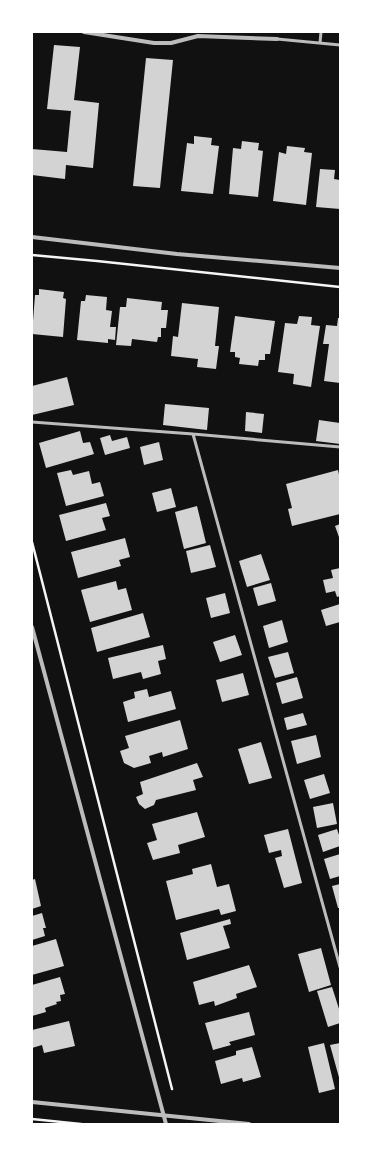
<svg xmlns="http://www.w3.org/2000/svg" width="372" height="1156" font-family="Mulish,sans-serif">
<rect width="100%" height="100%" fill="#111"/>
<path fill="#d3d3d3" d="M54,45L80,47L74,100L99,103L93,168L66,165L65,179L32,175V149L67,152L71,111L47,109Z
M146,58L173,60L160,188L133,186Z
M194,136L212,138L211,145L219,146L213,194L181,191L187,143L194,144Z
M242,141L259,143L258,150L263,151L258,197L229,194L233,148L241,149Z
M287,146L305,148L304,152L312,153L306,205L273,201L279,152L286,154Z
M320,169L335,170L334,179L340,180V209L316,207Z
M39,289L64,292L63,298L66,299L63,337L32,334L35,295H39Z
M86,295L107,297L106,310L112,311L110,327H116L115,340L108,339V343L77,340L81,301H85Z
M127,298L162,302L161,310H168L166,328H161V337H158L157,342L132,339L131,346L116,345L120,307H126Z
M182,303L219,307L215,346H219L216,369L197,367L198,359L171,356L173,336L178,337Z
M235,316L275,321L270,354H265V360H259L258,366L239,364L240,358L235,357V352H230Z
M299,316L312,317L311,325L320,326L311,387L293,384L294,374L278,372L285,323L297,324Z
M338,318H340V383L324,381L329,344H323L326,325L337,326Z
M67,377L74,405L32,415V386Z
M165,404L209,408L207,430L163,425Z
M246,412L264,414L262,433L245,431Z
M319,420L340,423V444L316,441Z
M80,431L83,443L90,442L94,454L46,468L39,443Z
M110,435L112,441L127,437L130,448L105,455L100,438Z
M159,442L163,460L144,465L140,447Z
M71,470L73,475L89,471L92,484L100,482L104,496L66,506L57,473Z
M338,470L340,479V514L292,526L288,509L292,508L286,484Z
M171,488L176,507L157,512L152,493Z
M106,503L110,516L102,518L106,530L66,541L59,515Z
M197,506L206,543L184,549L175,512Z
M340,524V540L335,526Z
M125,538L130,557L119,560L121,566L78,578L71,552Z
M210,545L216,567L191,573L186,551Z
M261,554L270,580L247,587L239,561Z
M340,568V596L337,597L335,591L326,593L323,580L333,578L331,570Z
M116,581L118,590L126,588L132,610L90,622L81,590Z
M271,583L276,601L258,606L253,588Z
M225,593L230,613L211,618L206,598Z
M340,604V622L326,626L321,610Z
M143,613L150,637L97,652L91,628Z
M282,620L288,642L269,648L263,626Z
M235,635L242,655L220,662L213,642Z
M163,645L166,659L158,661L161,674L143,679L141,672L113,679L108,658Z
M288,652L294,673L275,678L268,657Z
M243,673L249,695L222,702L216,680Z
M297,677L303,698L282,704L276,683Z
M147,689L149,697L171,691L176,709L128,722L123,702L135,698L134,692Z
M303,713L307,725L287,730L284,718Z
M180,720L188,749L163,757L162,752L149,756L151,763L134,768L124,763L120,751L129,748L125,736Z
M316,735L321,757L297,764L291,741Z
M261,742L272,778L249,784L238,749Z
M197,763L203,777L193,780L196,790L156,800L154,805L145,809L139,804L136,797L143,794L140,782Z
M324,774L330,793L310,799L304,780Z
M333,803L337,824L317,828L313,807Z
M197,812L205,837L178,845L180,853L153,860L147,843L157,840L152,824Z
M288,829L302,883L284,888L275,858L282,856L281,850L269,853L264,835Z
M337,829L340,838V846L323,852L318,835Z
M340,854V876L330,879L324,859Z
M211,864L217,887L229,884L236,911L221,915L219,909L176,920L166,881L193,874L192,869Z
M35,879L41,906L32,909V880Z
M340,884V908H338L332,886Z
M42,913L46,928H43L45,936L32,940V916Z
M230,919L231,924L223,926L230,948L187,960L180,933Z
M56,939L64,966L32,975V946Z
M321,948L331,985L309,992L298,954Z
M249,965L257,987L236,994L237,998L215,1006L214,1001L199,1005L193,982Z
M60,977L65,994L60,995L61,1001L56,1002L57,1004L45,1008L46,1012L32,1016V985Z
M332,987L340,1012V1023L328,1027L317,991Z
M249,1012L255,1035L229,1042L231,1045L213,1050L205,1023Z
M69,1021L75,1046L44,1053L42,1045L32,1048V1030Z
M324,1043L335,1089L319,1093L308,1047Z
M340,1043V1081L330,1045Z
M252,1047L261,1077L243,1082L242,1078L221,1084L215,1061L236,1055V1051Z"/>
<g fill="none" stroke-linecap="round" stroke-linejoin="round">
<path stroke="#f5f5f5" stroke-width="2.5" d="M32,255L97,261L340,287
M32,542L172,1089
M32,1119L81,1124"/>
<path stroke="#bcbcbc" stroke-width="3" d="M277,39L340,45
M320,43L321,32
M32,422L193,434L340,447
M193,434L340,967"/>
<path stroke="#bcbcbc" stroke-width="4" d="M84,32L154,43H171L198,36L277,39
M32,237L177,254L340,268
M32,627L166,1124
M32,1102L249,1124"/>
</g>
<rect width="372" height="1156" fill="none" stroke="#ffffff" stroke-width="66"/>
</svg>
